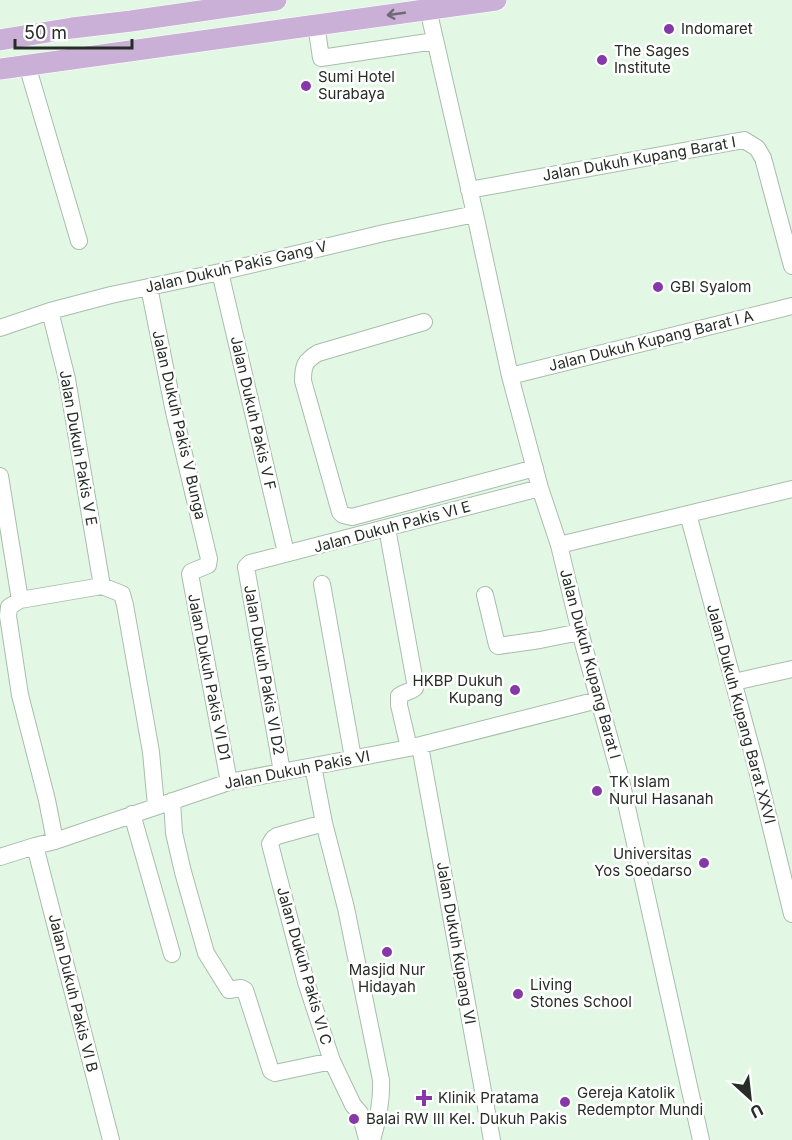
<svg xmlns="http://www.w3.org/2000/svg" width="792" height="1140" font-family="Inter,sans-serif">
<rect width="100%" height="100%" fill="#e2f8e5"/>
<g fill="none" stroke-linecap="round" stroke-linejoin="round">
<g stroke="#a8bdab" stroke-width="18">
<path id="minor" d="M428,9L475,214L510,376L540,488L559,545L580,632L620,776L701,1140
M316,24L321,58L435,41
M27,65L79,241
M469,190L744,140L757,148L763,158L792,266
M220,272L286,553
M149,287L174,412L209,559L208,565L191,572L190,574L229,782
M50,311L67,379L102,586
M424,322L318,353C305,361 303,365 303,381L340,512L343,515L352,517L535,468
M0,328L50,311L111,295L220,272L384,233L475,214
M510,376L792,306
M0,476L20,600
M688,514L756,766L792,914
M387,528L415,682V688C410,692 404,692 399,696V705L409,748
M559,545L792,489
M322,584L353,758
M485,595L497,645L498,646L540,640L580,632
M734,682L792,669
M420,746L492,1140
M313,766L324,823L346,908L381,1080C382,1100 378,1120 372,1140
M282,772L246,567L250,563L540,488
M172,801L174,833L183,872L206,953L229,990L241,988L245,990L271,1071L275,1073L332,1061
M132,814L172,954
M324,823L277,836L273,839L270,844L306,982L332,1061L353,1105L360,1113L367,1139
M55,841L47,800L20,695L8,616L9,607L20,600L102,586L122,594L125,605L151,752L156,806
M35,846L111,1140
M0,857L35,846L55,841L229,782L409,748L598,700"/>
</g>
<g stroke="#fff" stroke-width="22">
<path id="major" d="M0,40L72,28L131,21L276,0
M0,69L496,0"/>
</g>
<use href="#minor" stroke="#fff" stroke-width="16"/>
<use href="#major" stroke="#cab0d7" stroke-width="21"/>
</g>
<defs><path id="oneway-shaft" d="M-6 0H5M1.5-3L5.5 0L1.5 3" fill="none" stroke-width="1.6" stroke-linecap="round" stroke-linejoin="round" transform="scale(1.5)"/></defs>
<use stroke="#6f6876" href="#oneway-shaft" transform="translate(396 14) rotate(172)"/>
<g fill="#8738a8" stroke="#fff" stroke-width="2">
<circle cx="669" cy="29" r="6"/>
<circle cx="602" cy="60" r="6"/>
<circle cx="306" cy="86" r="6"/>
<circle cx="658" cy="287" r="6"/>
<circle cx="515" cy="690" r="6"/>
<circle cx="597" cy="791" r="6"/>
<circle cx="704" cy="863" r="6"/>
<circle cx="387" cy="952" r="6"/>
<circle cx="518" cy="994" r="6"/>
<path d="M421 1089h6v6h6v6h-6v6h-6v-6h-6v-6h6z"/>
<circle cx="565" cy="1102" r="6"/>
<circle cx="354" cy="1119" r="6"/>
</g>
<g text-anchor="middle" stroke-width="5" stroke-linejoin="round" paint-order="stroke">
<g font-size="15" fill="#252d26" stroke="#fff" text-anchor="start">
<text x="681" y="34">Indomaret</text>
<text x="614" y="56">The Sages<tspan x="614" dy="17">Institute</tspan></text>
<text x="318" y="82">Sumi Hotel<tspan x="318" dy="17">Surabaya</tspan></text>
<text x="670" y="292">GBI Syalom</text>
<text x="503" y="686" text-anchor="end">HKBP Dukuh<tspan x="503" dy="17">Kupang</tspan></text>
<text x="609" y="787">TK Islam<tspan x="609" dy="17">Nurul Hasanah</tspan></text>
<text x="692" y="859" text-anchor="end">Universitas<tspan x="692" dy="17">Yos Soedarso</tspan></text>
<text x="387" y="975" text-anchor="middle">Masjid Nur<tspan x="387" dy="17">Hidayah</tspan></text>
<text x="530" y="990">Living<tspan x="530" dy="17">Stones School</tspan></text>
<text x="577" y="1098">Gereja Katolik<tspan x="577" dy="17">Redemptor Mundi</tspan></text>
<text x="438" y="1103">Klinik Pratama</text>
<text x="366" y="1124">Balai RW III Kel. Dukuh Pakis</text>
</g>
<g font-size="15" fill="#252d26" stroke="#fff">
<text transform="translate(639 159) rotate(-10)" y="5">Jalan Dukuh Kupang Barat I</text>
<text transform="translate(236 267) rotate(-13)" y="5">Jalan Dukuh Pakis Gang V</text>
<text transform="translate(651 341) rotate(-14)" y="5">Jalan Dukuh Kupang Barat I A</text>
<text transform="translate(253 413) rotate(77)" y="5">Jalan Dukuh Pakis V F</text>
<text transform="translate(179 425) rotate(77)" y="5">Jalan Dukuh Pakis V Bunga</text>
<text transform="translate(78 448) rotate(80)" y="5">Jalan Dukuh Pakis V E</text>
<text transform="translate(392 527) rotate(-15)" y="5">Jalan Dukuh Pakis VI E</text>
<text transform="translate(590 664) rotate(75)" y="5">Jalan Dukuh Kupang Barat I</text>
<text transform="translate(264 670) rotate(80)" y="5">Jalan Dukuh Pakis VI D2</text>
<text transform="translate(209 677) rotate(79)" y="5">Jalan Dukuh Pakis VI D1</text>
<text transform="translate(741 714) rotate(75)" y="5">Jalan Dukuh Kupang Barat XXVI</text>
<text transform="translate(297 770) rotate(-11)" y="5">Jalan Dukuh Pakis VI</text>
<text transform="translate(456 943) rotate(80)" y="5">Jalan Dukuh Kupang VI</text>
<text transform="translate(304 966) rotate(74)" y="5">Jalan Dukuh Pakis VI C</text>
<text transform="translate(73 993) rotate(76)" y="5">Jalan Dukuh Pakis VI B</text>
</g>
</g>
<g transform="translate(750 1098) rotate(153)" stroke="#ffffff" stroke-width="4.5" paint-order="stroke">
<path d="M0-4.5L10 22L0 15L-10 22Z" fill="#252d26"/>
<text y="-9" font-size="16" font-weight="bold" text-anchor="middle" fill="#252d26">U</text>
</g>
<path d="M15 39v9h117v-9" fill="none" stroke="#252d26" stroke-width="3"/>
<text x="24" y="39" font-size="18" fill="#252d26" stroke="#ffffff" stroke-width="4.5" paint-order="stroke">50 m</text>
</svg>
